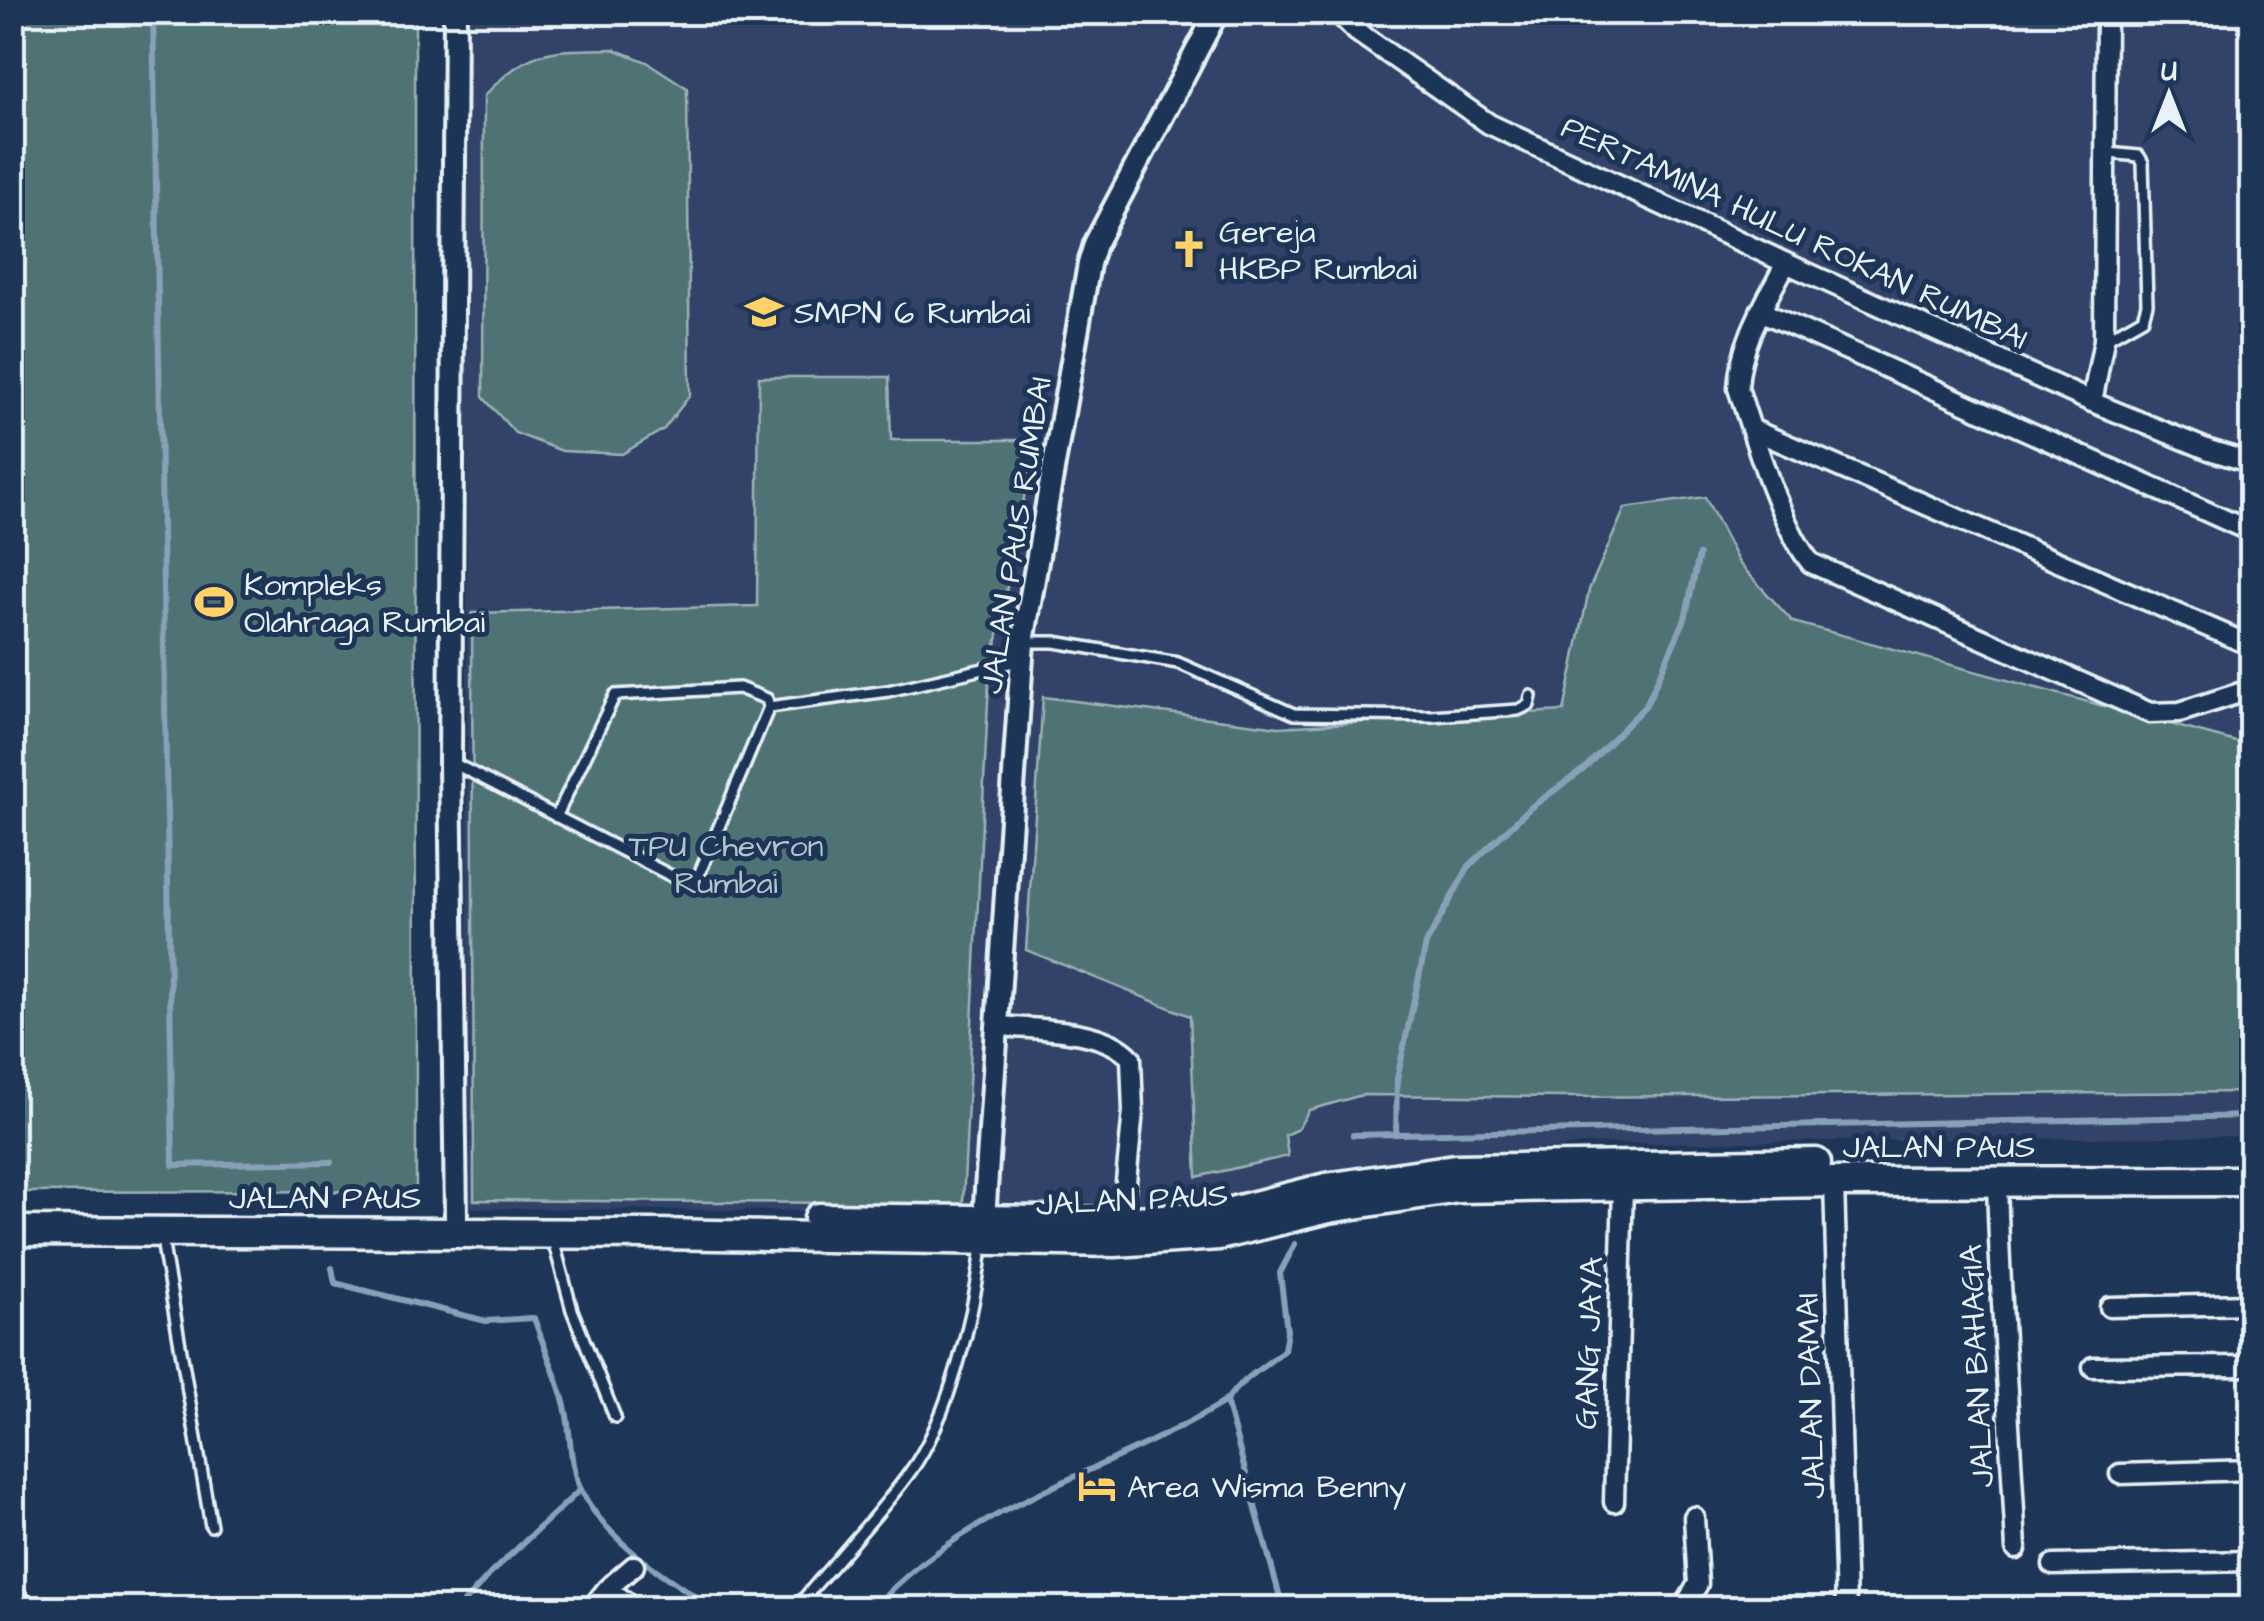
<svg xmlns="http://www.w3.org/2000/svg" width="2264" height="1621" font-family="'Architects Daughter',sans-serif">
<rect width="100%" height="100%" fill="#1d3557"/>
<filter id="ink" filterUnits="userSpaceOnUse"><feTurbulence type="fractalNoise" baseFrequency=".01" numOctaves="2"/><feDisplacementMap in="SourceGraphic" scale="20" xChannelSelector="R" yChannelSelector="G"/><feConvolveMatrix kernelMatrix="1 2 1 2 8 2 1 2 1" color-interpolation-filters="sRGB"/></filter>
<g filter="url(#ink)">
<path fill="#304367" d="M467,13H2251V1136L1585,1144L1406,1169L1222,1215L470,1208L467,861Z"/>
<path fill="#507374" stroke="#9cb2b6" stroke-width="2.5" d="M12,13H415L416,1191L13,1192Z
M614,49L647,62L687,88L690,395L664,429L622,454L562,451L515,433L483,397L484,96C530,47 550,50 614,49Z
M759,377H889L891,440H1035L989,682L963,1204L474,1200L472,613L757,606Z
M1705,497L1739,563L1793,622L2251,746V1092L1561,1097L1362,1095L1309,1110L1298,1129L1285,1135L1288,1156L1197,1177L1190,1016L1026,950L1043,697L1279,727L1564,711L1589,590L1625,508Z"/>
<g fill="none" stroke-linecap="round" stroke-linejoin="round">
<path stroke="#88a1b9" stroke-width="6" d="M153,12L173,1165L331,1162
M1396,1134L1397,1079L1426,944L1469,866L1530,808L1584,769L1646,705L1685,619L1699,555
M1353,1135L2252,1116
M332,1268L335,1283L486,1321L534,1318C544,1348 557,1375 565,1406C572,1434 568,1463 581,1490C607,1543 666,1577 713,1608
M1226,1401L1283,1608
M459,1608L492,1572L581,1489
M874,1608C968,1504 1105,1474 1221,1404C1230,1399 1233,1389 1242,1383C1256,1371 1270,1362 1284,1350L1287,1331L1280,1273L1295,1244"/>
<g stroke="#e8f1f8" stroke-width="16">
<path id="service" d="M2106,339L2143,318L2147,304L2143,163L2139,156L2108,153
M1025,642H1055L1178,663L1294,714L1431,716L1518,710L1529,705L1531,696
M769,707L888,691L1022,660
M453,763L685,883L691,884L698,877L769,707L767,699L739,688L615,695L556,817
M161,1234L211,1526
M552,1236L572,1310L615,1417
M796,1608C833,1563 875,1520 910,1472C949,1419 975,1312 982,1246"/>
</g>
<g stroke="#e8f1f8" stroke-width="25">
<path id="minor" d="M1337,12L1356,31L1489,124L1786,263L2092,402L2209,450L2252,463
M1786,263C1765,303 1740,343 1738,388C1753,435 1781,527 1811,563L2150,713L2180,712L2252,689
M1760,311L2252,532
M2092,402L2104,340L2106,12
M1751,429L2252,646
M998,1026C1037,1029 1104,1028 1131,1058L1133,1111L1122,1222
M1997,1181C2000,1304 2010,1426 2016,1549
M1834,1182L1846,1608
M2110,1307L2252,1304
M2093,1367L2252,1366
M2120,1474L2252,1470
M1614,1502L1623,1186
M2053,1565L2252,1561
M607,1589L635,1608
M12,1591L25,1608
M592,1608L607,1589L634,1566
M1687,1608V1602L1698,1584L1694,1517"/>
</g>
<g stroke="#e8f1f8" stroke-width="28">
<path id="tertiary" d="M455,12L450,762L456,1218
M984,1219L1023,642L1089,264L1095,244L1217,12"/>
</g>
<g stroke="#e8f1f8" stroke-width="35">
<path id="primary" d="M819,1218L1122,1222L1219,1215L1326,1188L1455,1169L1816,1163
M12,1231L656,1234L1115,1242L1219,1235L1329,1208L1458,1188L1834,1182L2252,1181"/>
</g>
<use href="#service" stroke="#1d3557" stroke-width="9"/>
<use href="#minor" stroke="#1d3557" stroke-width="18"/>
<use href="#tertiary" stroke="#1d3557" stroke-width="20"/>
<use href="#primary" stroke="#1d3557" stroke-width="28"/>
</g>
</g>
<defs>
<g id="church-bare" transform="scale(3)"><path d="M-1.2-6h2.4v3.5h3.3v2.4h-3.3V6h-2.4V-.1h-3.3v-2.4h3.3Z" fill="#ffd166" stroke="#1d3557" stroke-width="2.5" paint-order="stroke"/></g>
<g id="school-bare" transform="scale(3)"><path d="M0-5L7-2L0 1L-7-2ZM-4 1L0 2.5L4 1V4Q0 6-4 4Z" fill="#ffd166" stroke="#1d3557" stroke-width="2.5" paint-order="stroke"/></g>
<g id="stadium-bare" transform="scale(3)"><path d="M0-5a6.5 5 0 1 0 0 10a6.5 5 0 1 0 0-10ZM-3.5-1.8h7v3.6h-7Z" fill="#ffd166" stroke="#1d3557" stroke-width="2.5" paint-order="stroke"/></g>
<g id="hotel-bare" transform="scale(3)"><path d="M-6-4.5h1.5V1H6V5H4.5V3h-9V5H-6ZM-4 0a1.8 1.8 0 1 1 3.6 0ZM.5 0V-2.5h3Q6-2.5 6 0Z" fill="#ffd166" stroke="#1d3557" stroke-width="2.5" paint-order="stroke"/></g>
</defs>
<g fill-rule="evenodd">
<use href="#church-bare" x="1189" y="249"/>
<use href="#school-bare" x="764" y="312"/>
<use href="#stadium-bare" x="214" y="602"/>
<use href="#hotel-bare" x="1097" y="1486"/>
</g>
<g text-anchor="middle" stroke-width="10" stroke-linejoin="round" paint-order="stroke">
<g font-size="32" fill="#e8f1f8" stroke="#1d3557" text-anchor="start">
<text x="1219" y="242">Gereja<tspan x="1219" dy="37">HKBP Rumbai</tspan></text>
<text x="794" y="323">SMPN 6 Rumbai</text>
<text x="244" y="595">Kompleks<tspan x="244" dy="37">Olahraga Rumbai</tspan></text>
<text x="1127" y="1497">Area Wisma Benny</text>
</g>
<g font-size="32" fill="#e8f1f8" stroke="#1d3557">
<text transform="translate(1795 232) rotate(25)" y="11">PERTAMINA HULU ROKAN RUMBAI</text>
<text transform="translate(1015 535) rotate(-81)" y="11">JALAN PAUS RUMBAI</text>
<text x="1939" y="1157">JALAN PAUS</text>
<text x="325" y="1208">JALAN PAUS</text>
<text transform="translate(1132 1199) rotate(-3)" y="11">JALAN PAUS</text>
<text transform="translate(1588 1343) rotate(-88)" y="11">GANG JAYA</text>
<text transform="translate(1976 1366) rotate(-93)" y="11">JALAN BAHAGIA</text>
<text transform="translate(1810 1396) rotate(-92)" y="11">JALAN DAMAI</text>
</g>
<g font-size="32" fill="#b3c5ca" stroke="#1d3557">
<text x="726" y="856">TPU Chevron<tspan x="726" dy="37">Rumbai</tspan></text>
</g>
</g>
<rect width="2264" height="1621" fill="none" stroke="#1d3557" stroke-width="50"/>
<rect x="25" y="25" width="2214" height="1571" fill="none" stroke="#e8f1f8" stroke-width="4" filter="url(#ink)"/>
<g transform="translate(2169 95)" stroke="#1d3557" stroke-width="8" paint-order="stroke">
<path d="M0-8L18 38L0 25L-18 38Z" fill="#e8f1f8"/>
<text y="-15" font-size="28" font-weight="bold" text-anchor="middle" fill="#e8f1f8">U</text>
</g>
</svg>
